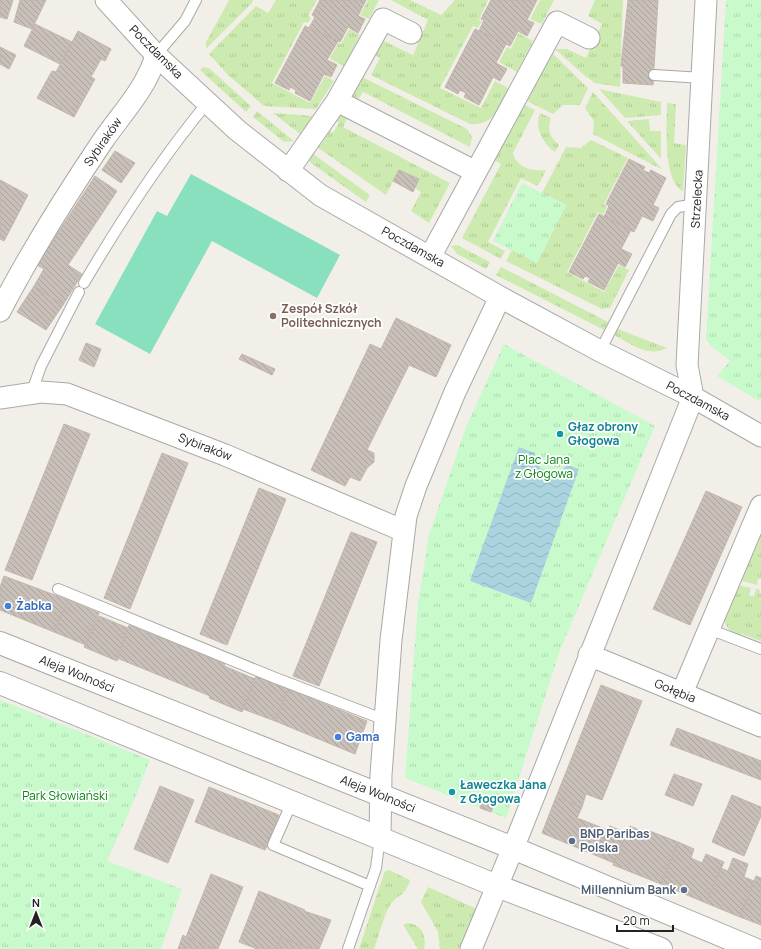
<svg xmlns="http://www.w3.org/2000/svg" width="761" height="949" font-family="Manrope,sans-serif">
<defs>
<pattern id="grass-tufts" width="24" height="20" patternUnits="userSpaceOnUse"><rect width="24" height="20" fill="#cdebb0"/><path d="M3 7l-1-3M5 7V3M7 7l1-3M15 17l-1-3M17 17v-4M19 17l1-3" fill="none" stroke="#b0c997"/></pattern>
<pattern id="park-tufts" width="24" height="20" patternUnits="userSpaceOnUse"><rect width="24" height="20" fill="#c8facc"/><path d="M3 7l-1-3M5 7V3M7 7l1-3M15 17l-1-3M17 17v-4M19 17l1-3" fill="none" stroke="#acd6af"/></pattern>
<pattern id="water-waves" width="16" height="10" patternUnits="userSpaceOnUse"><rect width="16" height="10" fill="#aad3df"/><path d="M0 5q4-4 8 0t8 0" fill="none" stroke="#92b5bf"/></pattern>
<pattern id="building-back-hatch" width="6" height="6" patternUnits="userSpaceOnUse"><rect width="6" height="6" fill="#c7bfb8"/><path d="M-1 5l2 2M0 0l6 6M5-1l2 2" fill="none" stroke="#aba49e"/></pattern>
</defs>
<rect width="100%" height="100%" fill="#f2efe9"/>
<path fill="url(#grass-tufts)" d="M229,0H253L252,3L206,49V42Z
M276,0H317L308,16L311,18L308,23L304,22L272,83L310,103L325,76L334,81L316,109L264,106L228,75L209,54L256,6L268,13Z
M368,0H379L369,19L360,15Z
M391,0H410L441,15L455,0H488L479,20L482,21L478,28L473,26L440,88L481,108L495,81L508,88C498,107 495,126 470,124L371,75L380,58L370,52L380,40L386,42L413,55L428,20Z
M540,0H554L542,24L530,19Z
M595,0H623L620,87L595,83L585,76L555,49H567L586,58L602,24L588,16Z
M349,29L360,35L344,66L330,59L338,43L341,44Z
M518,33L533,41L517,72L499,62L507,47L511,49Z
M550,51L588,88L580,105H563L553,114L523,99Z
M203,67L209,68L251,106L246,112L200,70Z
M358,75L467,129L472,137L470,147L363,92L356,103L346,98Z
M599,89L661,102V115L625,118Z
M593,92L663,170L593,134L594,121L585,108Z
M521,103L535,110L513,153C517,169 533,171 546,170L538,186L521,178L488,242L505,251L501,259L462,238L501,164L492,159Z
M667,103L676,104L674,143L686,145L683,191C662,181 667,123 667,103Z
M339,109L349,115L343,127L450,183L429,223L411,211L421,192L415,188L419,179L399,170L386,195L314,145L316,143L321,145L330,131L333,133L339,123L332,118Z
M257,111L294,141L284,142L253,117Z
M273,113L313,116L300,134Z
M540,113L551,118C547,129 550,138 559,145L555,152C543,144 534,127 540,113Z
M649,119L650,131H661V159L627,121Z
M591,140L628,158L604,204L607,207L603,215L598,212L567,272L604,292L619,265L629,270L610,308L602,309L506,261L512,250L537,263L566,205L542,193L566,147L581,148Z
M309,151L370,195L366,202L311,163L308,160Z
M457,245L490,262L486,269L457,254L451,246Z
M501,267L608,322L604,330L496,275Z
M617,328L623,331L667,348C647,358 632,344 614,335Z
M761,533V578L757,580L758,585L738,580Z
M737,585L751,588L749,596H754L756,589H759L761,595V641L741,634L740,637C713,624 728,606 737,585Z
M389,870L410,880C405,896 400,893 391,904C385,911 378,939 374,949H359L384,873L386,871Z
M428,887L477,909L461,949H440L438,932L421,902Z
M408,923C422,924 427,937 424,949H418L403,925Z"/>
<path fill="url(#park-tufts)" d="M726,0H761V402L717,376L730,361L710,345L706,339Z
M522,183L566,205L537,263L493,241Z
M504,344L655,426L559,653L506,818L405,778L418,603L429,535L466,427Z
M0,700L150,760L130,810L107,861L182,889L161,949H0Z"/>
<path fill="#88e0be" d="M191,174L340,255L317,298L212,241L150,354L95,324L157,211L167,216Z"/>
<path fill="url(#water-waves)" d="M519,447L535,453C533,469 547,473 561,471L567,465L579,469L531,603L470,581Z"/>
<path fill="url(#building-back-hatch)" stroke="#c4b6ab" d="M0,0H13L7,19L0,17Z
M20,0H46L32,29L14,22Z
M320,0H366L358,16L365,19L358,33L348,27L340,42L309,28L315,17L312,15Z
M491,0H537L527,20L534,23L527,36L518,31L510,46L479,31L484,20L481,19Z
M628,0H658L653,85L623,83V66H621Z
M35,24L72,42L60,64L24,46Z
M305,26L338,41L327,60L337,65L331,77L324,74L310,101L295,93L296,90L290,87L289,90L275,83Z
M475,29L506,44L496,63L507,69L500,81L493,77L479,105L464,97L466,93L460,90L458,94L445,87Z
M78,31L111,49L105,61L101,59L91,77L95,79L74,117L37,98L52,71L56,72Z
M0,47L16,55L9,69L0,64Z
M115,151L135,163L121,183L102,170Z
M629,159L645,167L643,170L649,173L651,170L666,178L653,205L659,208L653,221L642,216L634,232L604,217L609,206L606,204Z
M399,170L419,179L413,192L393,181Z
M95,176L117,191L68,265L82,274L63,305L34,286L44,269L37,265Z
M0,180L28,195L4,241L0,239Z
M599,214L631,230L621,249L632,254L625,267L618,263L604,290L588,282L590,278L585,276L583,279L569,272Z
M34,286L63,305L46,330L17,312Z
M396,318L451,345L436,377L409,365L367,450L374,453V462L367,468L360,481L350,477L345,486L311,470L370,344L381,349Z
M86,343L101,349L94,367L79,360Z
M242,354L275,369L272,375L239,359Z
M64,424L90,434L32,580L5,570Z
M162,453L188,463L130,609L104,598Z
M259,488L286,499L227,645L200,634Z
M706,491L742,507L690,625L653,609Z
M351,532L377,542L319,686L293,676Z
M4,576L68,600L54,632L0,610V587Z
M68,600L99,613L86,645L54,632Z
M99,616L128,628L117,661L84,647Z
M129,625L225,664L224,666L255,679L242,712L209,698L210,696L117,658Z
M256,676L288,689L275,721L243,709Z
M601,685L642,701L602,800L586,794L582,807L556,797Z
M288,689L367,721L355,754L275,721Z
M677,728L761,761V780L670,745Z
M674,774L702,784L693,806L665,795Z
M160,786L194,800L168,863L134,849Z
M209,787L279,815L265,850L195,822Z
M732,795L761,807V816L744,856L712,842Z
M556,797L582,807L577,818L608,830L610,826L627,833L614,863L542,833Z
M483,800L494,804L491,812L480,808Z
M630,826L646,833L647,830L678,842L661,884L613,865Z
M678,842L694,849L691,858L702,863L706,854L724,862L706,903L661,884Z
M733,858L748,864L744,877L754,881L740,917L706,903L721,868L728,871Z
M211,874L243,887L218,949L186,937Z
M756,876L761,878V925L740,917Z
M259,891L305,910L304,911L331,920L319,949H311L281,937L277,949H257L239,942Z
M183,935L186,937L217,949H178Z
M281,937L311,949H277Z"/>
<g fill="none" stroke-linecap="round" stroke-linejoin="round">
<g stroke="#a9a9a9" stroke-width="12">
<path id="service" d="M156,55L185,21L196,0
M654,75L703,78
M84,283C121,220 161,159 207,103
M600,351L671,214L678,207L696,204
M31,394L41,366L79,292
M58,589L273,677L385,720
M709,629L761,649
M292,802L273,845L370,886
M348,949L376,868L380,837"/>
</g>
<g stroke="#a9a9a9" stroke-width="23">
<path id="minor" d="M106,0L156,55L237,130L320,195L500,297L600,351L693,397L761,436
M337,101L476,172
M288,171L337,101L383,19L411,33
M430,257L557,22L589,38
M0,311C30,253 65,197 102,142C121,114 147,88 156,55
M693,397L687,365L706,0
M0,398L41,392L67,394L225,455L404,531
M589,655L761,726
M682,693L761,506
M380,837L381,775L391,640L406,516L416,486L455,392L500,297
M471,949L520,831L693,397"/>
</g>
<g stroke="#a9a9a9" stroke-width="24">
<path id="tertiary" d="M0,643L513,848L754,949
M0,683L497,886L661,949"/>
</g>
<use href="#service" stroke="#fff" stroke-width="10"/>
<use href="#minor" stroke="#fff" stroke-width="21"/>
<use href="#tertiary" stroke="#fff" stroke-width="22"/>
</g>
<circle fill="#8d6e63" stroke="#fff" stroke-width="1.5" cx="273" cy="316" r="4"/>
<g fill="#0f9aa8" stroke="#fff" stroke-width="1.5">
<circle cx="560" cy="434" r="4"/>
<circle cx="452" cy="792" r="4"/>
</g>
<g fill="#3f7fe0" stroke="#fff" stroke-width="1.5">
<circle cx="8" cy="606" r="4"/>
<circle cx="338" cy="737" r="4"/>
</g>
<g fill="#5c6f8a" stroke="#fff" stroke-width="1.5">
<circle cx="572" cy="841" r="4"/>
<circle cx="684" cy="890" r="4"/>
</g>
<g text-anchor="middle" stroke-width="3.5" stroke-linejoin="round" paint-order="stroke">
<g font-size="12" fill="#222" stroke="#fff">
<text transform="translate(156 52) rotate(45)" y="4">Poczdamska</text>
<text transform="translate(103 142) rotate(-55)" y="4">Sybiraków</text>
<text transform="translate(697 199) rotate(-87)" y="4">Strzelecka</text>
<text transform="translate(413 247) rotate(29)" y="4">Poczdamska</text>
<text transform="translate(698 401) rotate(28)" y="4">Poczdamska</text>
<text transform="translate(205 447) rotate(21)" y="4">Sybiraków</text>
<text transform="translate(77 674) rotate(22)" y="4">Aleja Wolności</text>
<text transform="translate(675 691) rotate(22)" y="4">Gołębia</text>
<text transform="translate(378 794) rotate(22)" y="4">Aleja Wolności</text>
</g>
<g font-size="12" font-weight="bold" fill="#785e54" stroke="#fff" text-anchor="start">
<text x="281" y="313">Zespół Szkół<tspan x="281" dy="14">Politechnicznych</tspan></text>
</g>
<g font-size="12" font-weight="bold" fill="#0d838f" stroke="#fff" text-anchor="start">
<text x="568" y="431">Głaz obrony<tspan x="568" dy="14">Głogowa</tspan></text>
<text x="460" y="789">Ławeczka Jana<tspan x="460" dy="14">z Głogowa</tspan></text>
</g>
<g font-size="12" fill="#0c8416" stroke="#fff">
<text x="544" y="464">Plac Jana<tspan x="544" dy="14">z Głogowa</tspan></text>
<text x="65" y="800">Park Słowiański</text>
</g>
<g font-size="12" font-weight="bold" fill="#366cbe" stroke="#fff" text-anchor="start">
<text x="16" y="610">Żabka</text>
<text x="346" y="741">Gama</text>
</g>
<g font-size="12" font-weight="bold" fill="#4e5e75" stroke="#fff" text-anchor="start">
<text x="580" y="838">BNP Paribas<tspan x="580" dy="14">Polska</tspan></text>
<text x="676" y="894" text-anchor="end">Millennium Bank</text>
</g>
</g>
<g transform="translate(36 913)" stroke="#ffffff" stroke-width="3" paint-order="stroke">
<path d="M0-3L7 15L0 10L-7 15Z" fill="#222222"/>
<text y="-6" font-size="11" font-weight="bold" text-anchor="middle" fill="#222222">N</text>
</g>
<path d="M617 925v6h56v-6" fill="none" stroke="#222222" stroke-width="2"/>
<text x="623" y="925" font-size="12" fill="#222222" stroke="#ffffff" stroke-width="3" paint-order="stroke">20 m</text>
</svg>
